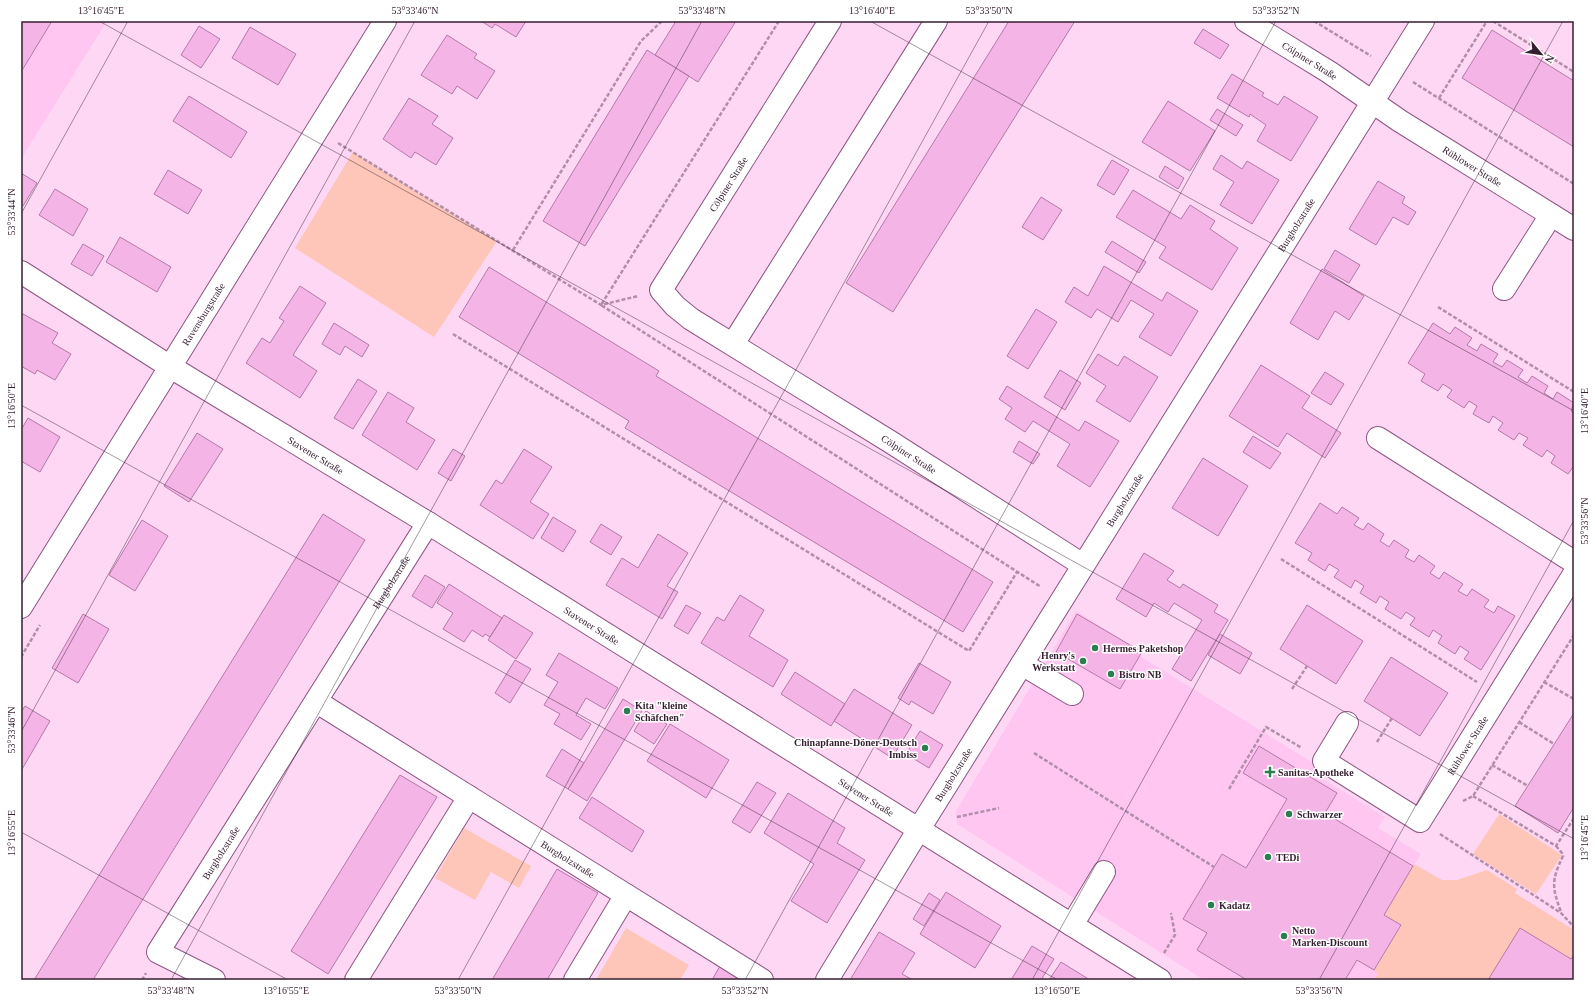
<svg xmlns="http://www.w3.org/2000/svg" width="1595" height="1001" font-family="'Times New Roman',serif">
<rect width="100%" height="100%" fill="#fed7f4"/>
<path fill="#ffc6f2" d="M21,21H107L21,159Z
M1076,611L1142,652L1140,656L1310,761L1318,776L1385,817L1378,828L1421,854L1384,914L1401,925L1374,970L1379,973L1375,980H1204L957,824L956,811Z"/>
<path fill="#fec6b8" d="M353,152L497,241L434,337L295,248Z
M1499,814L1562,855L1536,894L1473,854Z
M464,828L531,866L519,888L491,872L475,900L435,878Z
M1414,864L1442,880H1457L1487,870L1517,889L1515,893L1574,930V980H1375L1378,973L1374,971L1401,925L1384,915Z
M626,928L689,965L680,980H596Z"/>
<path fill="#f4b5e6" stroke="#b479a7" d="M21,21H52L21,72Z
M481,21H526L516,37L495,24L492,28Z
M676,21H736L698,82L655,55Z
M1009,21H1075L893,312L846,283Z
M199,26L220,39L201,68L181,55Z
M250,27L296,54L278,85L232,58Z
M1203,29L1229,45L1220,59L1194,43Z
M1492,30L1574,81V147L1462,78Z
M447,35L477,54L474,58L495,71L477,99L457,86L452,94L421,75Z
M647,50L689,76L585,246L543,221Z
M1232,74L1264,93L1262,96L1278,105L1284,96L1318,117L1291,161L1257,141L1266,125L1250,114L1249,117L1217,98Z
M189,96L247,132L231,158L173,121Z
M409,98L438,116L432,124L453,138L436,165L415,152L411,158L383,139Z
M1168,101L1215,131L1190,171L1142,142Z
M1217,109L1243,125L1236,136L1210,120Z
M1221,155L1242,169L1247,161L1279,180L1252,224L1220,205L1234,182L1213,169Z
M1112,160L1129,170L1114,195L1097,185Z
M1165,166L1184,178L1178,189L1159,177Z
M168,170L202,190L188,214L154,194Z
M21,173L37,183L23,206L21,205Z
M1378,181L1405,197L1402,203L1416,212L1408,225L1393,217L1376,245L1349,229Z
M55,189L88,209L73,236L39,215Z
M1133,190L1181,219L1190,205L1215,221L1210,229L1238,248L1212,290L1159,258L1166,247L1116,217Z
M1041,197L1062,210L1043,240L1022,227Z
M120,237L171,267L157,292L106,262Z
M1112,241L1146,262L1139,273L1105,252Z
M83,244L104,256L92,276L71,264Z
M1335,250L1360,265L1349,283L1324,269Z
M1104,266L1162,301L1167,292L1198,311L1171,356L1139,337L1154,314L1131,300L1118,322L1097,309L1091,318L1065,302L1074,287L1088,296Z
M489,267L659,371L656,376L993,582L963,632L625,428L629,421L459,317Z
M1322,269L1364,296L1349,320L1335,311L1318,340L1290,323Z
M300,286L326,303L293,355L317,371L300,398L246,363L262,338L270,343L284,321L279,318Z
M1036,309L1057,322L1028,369L1007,356Z
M21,313L58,333L52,343L71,354L55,380L37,370L35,374L21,366Z
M334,323L369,345L362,357L345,346L340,355L322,344Z
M1433,323L1450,334L1455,327L1472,338L1467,345L1477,351L1481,344L1498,354L1493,362L1502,367L1507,360L1523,370L1518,377L1527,383L1532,376L1548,386L1544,393L1553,399L1557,392L1574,403L1571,411L1574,413V468L1573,467L1568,474L1551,463L1555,456L1547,450L1542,457L1523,445L1528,438L1519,433L1514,440L1498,430L1503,423L1493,416L1489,423L1473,414L1477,406L1469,401L1464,408L1447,397L1452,390L1443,384L1438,391L1421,381L1425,374L1408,363Z
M1098,354L1118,366L1124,356L1158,377L1130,422L1096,401L1106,386L1086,373Z
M1261,365L1310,396L1302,408L1341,433L1325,458L1287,433L1278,447L1229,416Z
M1060,370L1081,383L1065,410L1044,397Z
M1325,372L1344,384L1331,405L1311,393Z
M358,379L377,391L353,429L334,418Z
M1007,386L1079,431L1085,421L1119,441L1090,487L1057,466L1070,444L1033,421L1025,432L1005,419L1012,408L999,399Z
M388,392L414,408L406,422L435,440L417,470L362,435Z
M28,418L60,437L40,472L21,461V430Z
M197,433L223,449L189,502L164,486Z
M1253,436L1281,453L1270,469L1243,452Z
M1019,441L1040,454L1033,464L1013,452Z
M453,449L465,456L451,481L438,473Z
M524,449L552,467L530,502L549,514L533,539L480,505L496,480L502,484Z
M1203,458L1248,486L1218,536L1172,508Z
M1320,503L1337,514L1342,507L1359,518L1354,525L1363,530L1368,523L1384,534L1380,541L1389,547L1394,540L1409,550L1405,557L1414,562L1419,555L1435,566L1430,573L1439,579L1444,572L1463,584L1458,591L1467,596L1472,589L1489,600L1484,607L1494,613L1498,606L1515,616L1481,670L1464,659L1469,652L1460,646L1455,654L1438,643L1442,636L1433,630L1429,637L1410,625L1415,618L1406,612L1401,619L1385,609L1389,602L1380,596L1376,603L1360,593L1364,586L1355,580L1351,588L1334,577L1339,570L1329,564L1325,571L1308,560L1312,553L1295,543Z
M323,514L365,540L93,980H34Z
M553,517L576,531L563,552L541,538Z
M142,520L168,536L135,591L109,575Z
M601,524L622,537L611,555L590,542Z
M658,534L688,553L667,586L678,592L662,619L606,585L622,558L638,568Z
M1144,553L1174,571L1167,580L1180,588L1183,584L1218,605L1214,612L1228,620L1191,681L1172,669L1202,620L1174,603L1168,612L1154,603L1146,617L1116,599Z
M425,575L445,587L432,608L412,596Z
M449,584L502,618L490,637L485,634L483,637L472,630L464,642L443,629L453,613L437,603Z
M740,595L764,610L749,636L788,660L773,687L701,643L717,617L724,621Z
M686,605L701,613L688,634L674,626Z
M1307,605L1363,641L1336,684L1280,649Z
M83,614L109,629L78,683L52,668Z
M1077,614L1142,652L1120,689L1056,652Z
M504,615L533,633L516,659L488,640Z
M1220,634L1252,653L1240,674L1208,655Z
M559,653L618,688L605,709L586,698L576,715L591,724L581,740L554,724L560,714L544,705L558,682L546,675Z
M1391,657L1448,693L1420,736L1364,701Z
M515,660L531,669L510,703L495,693Z
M919,663L951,682L933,714L911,701L909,705L898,698Z
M795,672L845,704L831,726L781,694Z
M854,689L912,725L892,758L834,721Z
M623,699L642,711L587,801L568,789Z
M25,706L50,721L21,771V712Z
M646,711L667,724L654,744L634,731Z
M1574,713V807L1558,833L1515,806Z
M670,724L729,760L706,798L647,761Z
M920,731L943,745L929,768L906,754Z
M1259,746L1337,793L1325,813L1413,866L1384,915L1401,925L1374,970L1357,960L1345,980H1247L1197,950L1207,933L1183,919L1222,854L1246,868L1287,799L1243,773Z
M562,749L584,763L568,789L546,776Z
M400,775L437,797L328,974L291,951Z
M757,782L776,793L750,833L732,822Z
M788,793L845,828L837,843L865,860L827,923L791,901L814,864L764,833Z
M592,797L644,831L632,852L579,818Z
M557,869L598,893L547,980H492Z
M946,892L1001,926L975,968L920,934Z
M929,893L940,900L924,926L913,919Z
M1520,928L1571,959L1574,955V980H1488Z
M879,932L915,953L902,974L913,980H850Z
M1032,946L1054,959L1041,980H1011Z
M1061,962L1090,980H1049Z
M720,966L744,980H712Z"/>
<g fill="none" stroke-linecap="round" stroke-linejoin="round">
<g stroke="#8e5683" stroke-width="24">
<g id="minor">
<path id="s1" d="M830,21L661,290L675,306L691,319L889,441L1083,565"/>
<path id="s2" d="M1246,21L1329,72L1400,121L1574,229"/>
<path id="s3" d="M21,272L169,366L428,523L1160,980"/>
<path d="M1504,289L1551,215"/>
<path d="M733,344L936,21"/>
<path d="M1378,438L1574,562"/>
<path id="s4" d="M21,607L385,21"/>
<path d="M1022,664L1072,694"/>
<path id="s5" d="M317,702L762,980"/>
<path id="s6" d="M1347,723L1324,761L1420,821L1574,574"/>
<path d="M1072,925L1104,872"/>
<path id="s7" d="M214,980L158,952L428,523"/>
<path d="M356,980L469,797"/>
<path d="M575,980L626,895"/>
<path id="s8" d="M827,980L919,829L1423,21"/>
</g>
</g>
<path stroke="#b18fa9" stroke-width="2.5" stroke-dasharray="4 2" stroke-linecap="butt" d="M779,21L601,305L1041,587
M1314,21L1371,56
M1493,21L1574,72
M1413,82L1574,184
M1439,98L1487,21
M338,143L601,305L638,296
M513,250L641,41L662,21
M1438,307L1574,392
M453,334L969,651L1017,572
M1281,559L1477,682
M21,657L40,625
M1544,682L1574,699
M1292,689L1307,666
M1519,722L1554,744
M1377,742L1392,718
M1034,753L1214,867
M1492,765L1528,786
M1229,789L1266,727L1302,748
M1473,796L1556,846L1574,818
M1463,801L1473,796L1574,635
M957,817L999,808
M1440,834L1561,913L1574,927
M1556,846L1562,853L1563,856C1551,881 1552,887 1561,912
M1164,953L1175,935L1171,913
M142,980L146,973"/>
<use href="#minor" stroke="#fff" stroke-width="22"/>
</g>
<path fill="none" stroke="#361e31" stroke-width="1" stroke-opacity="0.45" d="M99,21L1574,839M870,21L1574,411M21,214L128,21M21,405L1058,980M21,732L415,21M21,832L288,980M171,980L702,21M458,980L989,21M745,980L1276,21M1032,980L1563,21M1319,980L1574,520"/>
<g fill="#2c7d4f" stroke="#fff" stroke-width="1.5">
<circle cx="1095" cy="648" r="4"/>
<circle cx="1083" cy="661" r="4"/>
<circle cx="1111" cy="674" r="4"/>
<circle cx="627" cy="711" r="4"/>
<circle cx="925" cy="748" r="4"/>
<path d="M1268 766h4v4h4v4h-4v4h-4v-4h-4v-4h4z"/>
<circle cx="1289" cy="814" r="4"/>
<circle cx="1268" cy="857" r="4"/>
<circle cx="1211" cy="905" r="4"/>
<circle cx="1284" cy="936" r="4"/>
</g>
<g text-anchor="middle" stroke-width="3" stroke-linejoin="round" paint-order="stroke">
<g font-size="10" fill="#361e31" stroke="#fff">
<text dy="4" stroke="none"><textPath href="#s2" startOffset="75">Cölpiner Straße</textPath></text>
<text dy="4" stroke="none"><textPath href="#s2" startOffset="269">Rühlower Straße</textPath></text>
<text transform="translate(728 184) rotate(-58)" y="4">Cölpiner Straße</text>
<text dy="4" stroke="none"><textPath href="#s8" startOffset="889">Burgholzstraße</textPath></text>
<text dy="4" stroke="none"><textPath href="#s4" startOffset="345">Ravensburgstraße</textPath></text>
<text dy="4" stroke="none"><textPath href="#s3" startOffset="347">Stavener Straße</textPath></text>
<text dy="4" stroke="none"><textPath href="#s1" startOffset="616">Cölpiner Straße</textPath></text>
<text dy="4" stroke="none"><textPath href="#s8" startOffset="565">Burgholzstraße</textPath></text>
<text dy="4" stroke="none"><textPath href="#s7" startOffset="500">Burgholzstraße</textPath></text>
<text dy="4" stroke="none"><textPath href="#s3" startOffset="671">Stavener Straße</textPath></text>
<text dy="4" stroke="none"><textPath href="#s6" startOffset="247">Rühlower Straße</textPath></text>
<text dy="4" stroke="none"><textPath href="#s8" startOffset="241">Burgholzstraße</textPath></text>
<text dy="4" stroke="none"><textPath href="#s3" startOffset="995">Stavener Straße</textPath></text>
<text dy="4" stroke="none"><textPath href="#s7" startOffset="180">Burgholzstraße</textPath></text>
<text dy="4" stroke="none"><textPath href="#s5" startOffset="296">Burgholzstraße</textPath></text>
</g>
<g font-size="10" font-weight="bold" fill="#361e31" stroke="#fff" text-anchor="start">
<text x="1103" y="652">Hermes Paketshop</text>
<text x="1075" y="659" text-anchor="end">Henry's<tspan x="1075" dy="12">Werkstatt</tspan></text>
<text x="1119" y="678">Bistro NB</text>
<text x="635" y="709">Kita "kleine<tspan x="635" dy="12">Schäfchen"</tspan></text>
<text x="917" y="746" text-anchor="end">Chinapfanne-Döner-Deutsch<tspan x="917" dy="12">Imbiss</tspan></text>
<text x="1278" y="776">Sanitas-Apotheke</text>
<text x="1297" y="818">Schwarzer</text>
<text x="1276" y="861">TEDi</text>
<text x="1219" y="909">Kadatz</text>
<text x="1292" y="934">Netto<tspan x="1292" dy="12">Marken-Discount</tspan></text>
</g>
</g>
<rect width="1595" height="1001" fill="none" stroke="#ffffff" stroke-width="44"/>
<g transform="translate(1541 54) rotate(119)" stroke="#ffffff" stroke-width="3" paint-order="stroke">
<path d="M0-3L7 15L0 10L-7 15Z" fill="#361e31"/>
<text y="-6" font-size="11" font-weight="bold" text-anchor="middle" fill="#361e31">N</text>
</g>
<rect x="22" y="22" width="1551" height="957" fill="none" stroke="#361e31" stroke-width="1.5"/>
<g font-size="10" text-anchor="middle" fill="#361e31">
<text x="101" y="14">13°16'45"E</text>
<text x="415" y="14">53°33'46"N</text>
<text x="702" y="14">53°33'48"N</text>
<text x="872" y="14">13°16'40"E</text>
<text x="989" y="14">53°33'50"N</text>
<text x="1276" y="14">53°33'52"N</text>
<text transform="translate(11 212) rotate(-90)" y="4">53°33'44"N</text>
<text transform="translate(11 406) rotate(-90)" y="4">13°16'50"E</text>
<text transform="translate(1584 411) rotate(-90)" y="4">13°16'40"E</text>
<text transform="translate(1584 521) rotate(-90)" y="4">53°33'56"N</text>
<text transform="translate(11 730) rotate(-90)" y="4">53°33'46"N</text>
<text transform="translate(11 833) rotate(-90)" y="4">13°16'55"E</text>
<text transform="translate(1584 838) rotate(-90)" y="4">13°16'45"E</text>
<text x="171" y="994">53°33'48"N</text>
<text x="286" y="994">13°16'55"E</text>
<text x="458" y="994">53°33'50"N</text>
<text x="745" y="994">53°33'52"N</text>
<text x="1057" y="994">13°16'50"E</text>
<text x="1319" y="994">53°33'56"N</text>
</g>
</svg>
